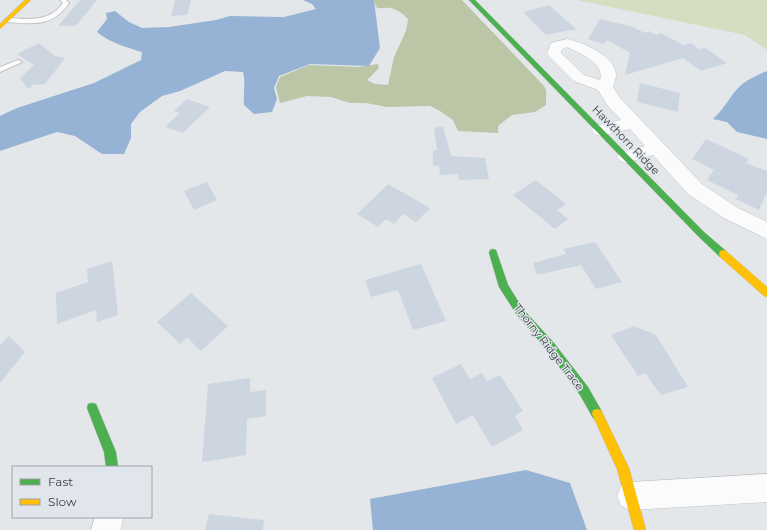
<svg xmlns="http://www.w3.org/2000/svg" width="767" height="530" font-family="Montserrat,sans-serif">
<rect width="100%" height="100%" fill="#e4e7ea"/>
<path fill="#d4dec1" d="M577,0H767V50L745,35Z"/>
<path fill="#bac6a6" d="M374,0H462L544,86L546,90V105L535,112L512,115L498,126V133L458,131L453,120L440,111L430,106L387,107L366,103H350L331,97L307,96L280,103L276,87L280,77L309,65L359,67L378,64L379,68L367,80L375,84L388,85L394,57L406,31L408,19C403,14 397,9 390,8C384,7 381,10 376,7Z"/>
<path fill="#96b2d5" d="M303,0H374L380,48L369,66L310,64L279,76L274,88L277,99L272,112L254,114L244,105C243,94 246,82 243,72L225,71L180,91L162,96L140,112L131,124V138L124,154H102L75,136L57,132L0,151V116L17,108L94,83L141,60L142,52C126,47 110,43 97,32L107,19L106,13L115,11L129,22L142,28L169,27L216,20L230,16L284,17L316,9L312,4Z
M767,71V139L737,132L727,122L713,119C723,110 728,100 737,89C744,81 757,75 767,71Z
M526,470L570,483L587,530H373L370,499Z"/>
<path fill="#ccd5e0" d="M80,0H97L76,26H58Z
M175,0H191L187,15L171,16Z
M549,5L576,29L546,35L523,12Z
M600,19L633,27L645,33L649,31L657,35L661,33L683,45L691,43L699,49L705,48L727,63L701,71L683,58L625,75L630,53L607,40L604,44L588,39Z
M39,43L55,56L65,58L45,84L33,85L28,89L20,78L34,65L17,54Z
M640,83L680,93L678,112L637,102Z
M187,99L210,107L183,133L165,127L180,113L174,111Z
M443,126L451,156L485,158L489,179L459,180L458,174L440,175L439,165L433,166V151L437,150L434,128Z
M706,139L749,159L746,163L767,171V192L759,210L736,199L738,195L707,180L714,170L692,159Z
M536,180L566,204L557,210L568,219L555,229L513,195Z
M207,182L217,200L194,210L184,191Z
M388,184L430,208L416,222L403,214L394,224L386,219L378,227L357,214Z
M595,242L622,282L596,289L581,265L537,275L533,263L566,254L563,249Z
M112,261L118,315L97,322L96,310L57,324L56,293L88,282L87,269Z
M421,264L446,321L413,330L398,290L371,297L365,280Z
M191,293L228,326L201,351L187,337L180,344L157,322Z
M634,326L656,335L688,387L661,395L645,373L638,376L611,335Z
M9,336L25,352L0,383V345Z
M461,364L470,379L482,373L487,381L500,375L523,411L515,416L523,430L492,447L473,415L456,424L432,378Z
M250,378V392L266,390V416L247,419L246,455L202,462L208,384Z
M209,514L264,520L263,530H205Z"/>
<g fill="none" stroke-linecap="round" stroke-linejoin="round">
<g stroke="#c0c2c5" stroke-width="2">
<path id="lane" d="M60,0H66L69,3C53,27 33,24 7,22L4,20L7,18C28,19 49,23 63,3Z
M18,60L22,62L20,63L0,72V67Z"/>
</g>
<g stroke="#c0c2c5" stroke-width="1">
<path id="street" d="M567,39C582,42 616,56 616,75C616,79 614,83 613,87L620,98L702,184L738,208L767,222V239L724,218L688,194L653,155L626,163L620,161L617,157L620,153L645,146L630,129L600,136L594,134L592,130L594,126L621,120L608,106L598,90L574,81L547,54L551,43ZM567,47C580,53 605,63 600,80L584,75L561,53L562,49Z
M767,474V502L631,510L621,506L617,496L621,486L631,482Z
M95,517H123L121,530H91Z"/>
</g>
<g stroke="#c0c2c5" stroke-width="1">
<path id="fast" d="M469,0H475L704,232L726,251L727,254L726,257H720L698,236Z
M493,249L496,250L497,253L508,285L523,309L554,343L588,387L601,410L602,414L601,418L597,419L593,418L580,395L546,349L517,315L499,287L489,253L490,250Z
M92,403L96,404L116,452L118,467H106L104,452L87,408L88,404Z"/>
</g>
<g stroke="#c0c2c5" stroke-width="1">
<path id="slow" d="M25,0H31L0,29V24Z
M723,250L726,251L767,287V297L764,296L720,257L719,254L720,251Z
M597,409L601,410L629,468L646,530H634L617,469L592,414L593,410Z"/>
</g>
<use href="#lane" fill="#fbfbfc" fill-rule="evenodd"/>
<use href="#street" fill="#fbfbfc" fill-rule="evenodd"/>
<use href="#fast" fill="#4caf50" fill-rule="evenodd"/>
<use href="#slow" fill="#ffc107" fill-rule="evenodd"/>
</g>
<g text-anchor="middle" stroke-width="3" stroke-linejoin="round" paint-order="stroke">
<g font-size="11" fill="#3b3d40" stroke="#e1e6ed">
<text transform="translate(626 140) rotate(46)" y="4">Hawthorn Ridge</text>
<text transform="translate(549 347) rotate(52)" y="4">Thorny Ridge Trace</text>
</g>
</g>
<rect x="12" y="466" width="140" height="52" fill="#e1e6ed" stroke="#9fa2a8"/>
<rect x="20" y="479" width="20" height="6" fill="#4caf50" stroke="#9fa2a8"/>
<text x="48" y="486" font-size="12" fill="#3b3d40">Fast</text>
<rect x="20" y="499" width="20" height="6" fill="#ffc107" stroke="#9fa2a8"/>
<text x="48" y="506" font-size="12" fill="#3b3d40">Slow</text>
</svg>
